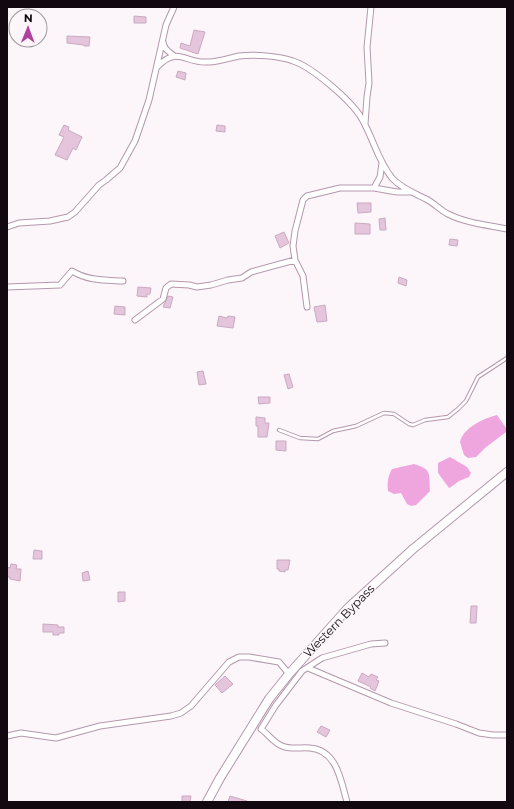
<svg xmlns="http://www.w3.org/2000/svg" width="514" height="809" font-family="Montserrat,sans-serif">
<rect width="100%" height="100%" fill="#fcf6fa"/>
<path fill="#efa5de" d="M497,415L506,428V432L485,448L476,457L468,458L464,455L460,442C463,428 484,418 497,415Z
M450,457L467,467L471,473L469,477L459,481L451,487L449,488L438,473V463Z
M414,464C432,469 429,474 430,491L416,505L411,506L407,504L401,493L394,494L388,491C387,482 388,476 392,469Z"/>
<path fill="#e4c5dc" stroke="#c9aac1" d="M134,16L146,17V23H134Z
M194,30L205,32L198,54L180,48L181,43L190,46Z
M67,36L90,37L89,46H84V45L67,43Z
M178,71L186,73L185,80L176,77Z
M64,125L69,127L68,130L82,137L76,150L73,148L67,160L55,155L64,137L59,135Z
M217,125L225,126V132L216,131Z
M357,203H371V212L358,213Z
M385,218L386,230H380L379,219Z
M355,223L370,224V234H355Z
M284,232L289,243L280,248L275,236Z
M450,239L458,240L457,246L449,245Z
M399,277L407,280L406,286L398,283Z
M138,287L151,288L150,294H147V297L137,296Z
M168,296L173,297L170,308L163,307Z
M325,305L327,321L317,322L314,307Z
M115,306L125,307V315L114,314Z
M219,316L227,318L228,316L235,317L233,328L217,326Z
M203,371L206,384L199,385L197,372Z
M289,374L293,387L288,389L284,375Z
M258,397H270V403L259,404Z
M256,417L265,418V423H269L267,437H258V426H256Z
M276,441H286V451L276,450Z
M34,550L42,551V559H33Z
M277,560H290L288,570H285V572L279,571V569H277Z
M11,564L17,565L16,569H21L20,581L10,579V577H7V567L10,568Z
M88,571L90,580L83,581L82,573Z
M118,592H125V601L118,602Z
M471,606H477L476,623H470Z
M43,624L58,625V627H64V633H59V635H53V632H43Z
M362,673L369,677L371,674L378,677L376,680L379,681L375,691L370,688L371,687L358,681Z
M225,676L233,684L222,693L215,685Z
M321,726L330,730L326,737L317,732Z
M182,796H191L190,802H182Z
M230,796L247,801V802H228Z"/>
<g fill="none" stroke-linecap="round" stroke-linejoin="round">
<g stroke="#b497ad" stroke-width="4.5">
<path id="service" d="M279,430L300,438L318,439L333,431L356,426L384,413L394,414L409,424L413,425L425,420L448,417L458,409L466,401L478,377L507,358"/>
</g>
<g stroke="#b497ad" stroke-width="7">
<path id="minor" d="M163,42C164,49 168,51 173,55
M157,67C178,45 185,64 209,62C219,62 229,58 239,56C254,54 279,56 293,61C312,67 352,101 362,119C373,138 378,161 392,178C401,188 414,193 426,199C434,203 440,210 448,214C466,223 487,225 507,229
M365,124L367,97L369,83L367,47L371,7
M374,188L397,192H411
M7,227L19,223L50,221L68,217L75,212L99,185L106,180L120,168L135,141L149,100L166,25L174,7
M7,287L60,285L72,271C88,281 105,280 123,281
M307,307L303,276L295,260L293,246L295,231L303,200L307,196L340,188H374L380,177L382,163
M135,320L163,299L166,288L171,284L189,285L197,287L211,285L228,280L242,278L251,272L295,260
M308,668L391,703L456,724L479,733L493,735H507
M7,736L21,733L56,738L100,726L171,716L181,713L191,706L229,662L239,657H249L279,662L289,674
M347,802C341,781 337,750 310,748C301,747 291,750 282,746C274,743 268,734 261,729L276,705L302,671L322,658L371,644L385,643"/>
</g>
<g stroke="#b497ad" stroke-width="10">
<path id="primary" d="M207,802L220,778L269,699L289,674L348,608L413,549L507,472"/>
</g>
<use href="#service" stroke="#fff" stroke-width="2.5"/>
<use href="#minor" stroke="#fff" stroke-width="5"/>
<use href="#primary" stroke="#fff" stroke-width="8"/>
</g>
<g text-anchor="middle" stroke-width="3" stroke-linejoin="round" paint-order="stroke">
<g font-size="12" fill="#120810" stroke="#fcf6fa">
<text transform="translate(339 621) rotate(-46)" y="4">Western Bypass</text>
</g>
</g>
<rect width="514" height="809" fill="none" stroke="#120810" stroke-width="16"/>
<g transform="translate(28 28) rotate(1)"><circle r="19" fill="#fcf6fa" stroke="#9e979c"/>
<path d="M0-3L7 15L0 10L-7 15Z" fill="#b0419e"/>
<text y="-6" font-size="11" font-weight="bold" text-anchor="middle" fill="#120810">N</text>
</g>
</svg>
